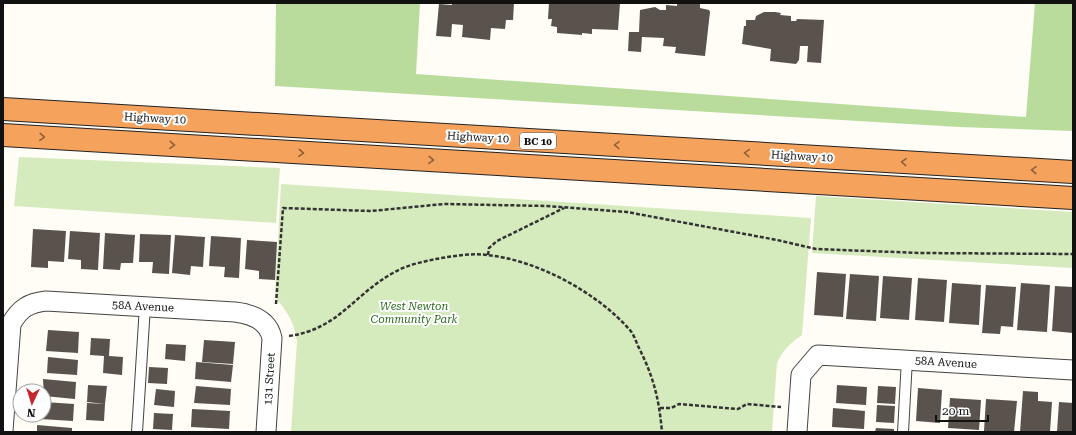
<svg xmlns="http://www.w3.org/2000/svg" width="1076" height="435" font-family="'Roboto Serif',serif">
<rect width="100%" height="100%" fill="#fffdf5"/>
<path fill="#d5ebbd" d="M19,157L280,168L276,223L14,206Z
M281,184L811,218L802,335C790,343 783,350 777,363L772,432H291L297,341C294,321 288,313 275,297Z
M816,196L1073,212V268L812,253Z"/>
<path fill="#b9dc9c" d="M276,3H420L416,74L1026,117L1035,3H1073V131L959,127L275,86Z"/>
<path fill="#5a524d" d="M452,3H514L513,20H506L505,29L491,28L490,40L462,37L463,25L452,24L451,37L436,36L439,4L452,5Z
M549,3H620L618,30L592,29V34L582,33V35L557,33V27L551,26L552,19H548Z
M677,3L700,4V8L709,10L710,12L705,56L675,53L676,47L663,46L664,38L642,37L641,52L628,51L629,32H639L640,10L655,7L660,10H666V5L677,6Z
M764,12H775L781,13L780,15L791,16V21H796L797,19L824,20L821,63L807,62L808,46H800L799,60L796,64L770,61L771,49L742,44L744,26H746V20H755L756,16Z
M33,229L66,231L64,262L48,261V268L31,267Z
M70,231L100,233L98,270L81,269V260L68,259Z
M105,233L135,235L133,263H121L120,270L103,269Z
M140,234L171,235L169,274L152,273L153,262H139Z
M175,235L205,237L203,267L191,266L190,275L172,273Z
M211,236L241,238L239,278L224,277L225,267L209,266Z
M247,240L277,242L275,280L259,279V271L245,269Z
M817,272L846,274L843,317L814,315Z
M850,274L879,276L876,321L846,319Z
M883,276L912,278L909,320L880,318Z
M918,278L947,280L944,322L915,320Z
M952,283L981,285L979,325L949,323Z
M1021,283L1050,285L1047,332L1017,330Z
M986,285L1016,287L1013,327L1001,326L1000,334L982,333Z
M1055,286L1073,287V333L1052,331Z
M48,330L79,332L78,353L46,351Z
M91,338L110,339L109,356L123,357L122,375L103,373L104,356L90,355Z
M204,340L235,342L233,364L202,362Z
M166,344L186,345L185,361L165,359Z
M48,357L78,360L77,375L47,373Z
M196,362L233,365L231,382L195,379Z
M149,367L168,368L167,384L148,383Z
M43,379L76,382L75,399L44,396Z
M88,385L107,386L105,404L87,402Z
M837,385L867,387L866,405L836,403Z
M196,386L231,389L230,405L194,403Z
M878,386L896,387L895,404L877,403Z
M918,388L942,390L940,423L916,421Z
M156,389L175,391L174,407L154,405Z
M1023,391L1038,392V401L1052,402L1050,432H1020Z
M950,398L981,400L979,430L948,428Z
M986,399L1017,401L1014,432L984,431Z
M44,402L74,404L73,421L40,419V415H44Z
M1059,402L1073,403V432H1057Z
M87,403L105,404L104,421L86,420Z
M877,405L895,406L894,423L876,422Z
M833,408L865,411L864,429L832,427Z
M192,409L230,411L229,429L191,427Z
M154,413L173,414L172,430L153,429Z
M37,425L72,428V432H37Z
M876,428L894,429V432H875Z"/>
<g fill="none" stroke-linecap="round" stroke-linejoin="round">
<g stroke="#444" stroke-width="12">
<path id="lane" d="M137,432L145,306
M903,432L907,359"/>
</g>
<g stroke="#444" stroke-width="21">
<path id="street" d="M3,431L11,324C20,308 29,303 46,301L235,312C252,314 268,320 272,338L266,432
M797,432L801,375L818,355L1073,370"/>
</g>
<g stroke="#222" stroke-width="24">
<path id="highway" d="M3,109L1073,172
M3,135L1073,198"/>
</g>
<path stroke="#333" stroke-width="2.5" stroke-dasharray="4 2" stroke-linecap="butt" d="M488,255L489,248L497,241L564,208
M276,304L283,208L371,211L444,204L547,206L627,212L777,240L816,249L920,253L1073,254
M289,336C339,329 353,295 393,273C406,265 422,262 436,259C453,256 470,253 487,255C537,260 596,292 629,329C634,334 636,342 639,348C654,378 659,399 662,432
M660,408H671L679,404L738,409L747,404L781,407"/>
<use href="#lane" stroke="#fff" stroke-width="10"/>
<use href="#street" stroke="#fff" stroke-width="19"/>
<use href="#highway" stroke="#f5a25d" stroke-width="22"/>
</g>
<defs><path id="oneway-chevron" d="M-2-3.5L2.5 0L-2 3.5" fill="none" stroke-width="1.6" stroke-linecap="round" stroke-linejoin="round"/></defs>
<g stroke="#8e613b">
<use href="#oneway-chevron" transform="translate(42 137) rotate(3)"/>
<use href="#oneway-chevron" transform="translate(172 145) rotate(3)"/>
<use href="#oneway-chevron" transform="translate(617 145) rotate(-177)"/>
<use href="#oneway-chevron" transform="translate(301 153) rotate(3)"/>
<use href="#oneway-chevron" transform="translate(747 153) rotate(-177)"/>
<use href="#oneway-chevron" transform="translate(431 160) rotate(3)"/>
<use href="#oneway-chevron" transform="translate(904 162) rotate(-177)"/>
<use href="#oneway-chevron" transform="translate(1034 170) rotate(-177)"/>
</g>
<g text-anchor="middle" stroke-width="4" stroke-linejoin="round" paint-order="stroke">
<rect fill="#fff" stroke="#585858" stroke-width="1" x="520" y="133" width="36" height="16" rx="3"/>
<g font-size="10" font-weight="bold" fill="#111">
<text x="538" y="145">BC 10</text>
</g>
<g font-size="11" fill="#111" stroke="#fff">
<text transform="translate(155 118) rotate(3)" y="4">Highway 10</text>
<text transform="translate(478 137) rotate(3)" y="4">Highway 10</text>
<text transform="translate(802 156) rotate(3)" y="4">Highway 10</text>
<text transform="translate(143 306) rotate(3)" y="4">58A Avenue</text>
<text transform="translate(946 362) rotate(4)" y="4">58A Avenue</text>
<text transform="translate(269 379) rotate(-86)" y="4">131 Street</text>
</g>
<g font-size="11" font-style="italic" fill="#2f6b1f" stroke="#fff">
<text x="414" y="310">West Newton<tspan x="414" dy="13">Community Park</tspan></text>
</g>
</g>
<rect width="1076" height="435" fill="none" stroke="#111111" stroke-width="8"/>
<g transform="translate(32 403) rotate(184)"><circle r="19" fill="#ffffff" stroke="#a0a0a0"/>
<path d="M0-3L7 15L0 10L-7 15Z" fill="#c4262e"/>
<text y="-6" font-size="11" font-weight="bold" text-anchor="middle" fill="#111111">N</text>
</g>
<path d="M936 415v6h52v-6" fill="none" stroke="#111111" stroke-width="2"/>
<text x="942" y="415" font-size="12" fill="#111111" stroke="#ffffff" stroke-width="3" paint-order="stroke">20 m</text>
</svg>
